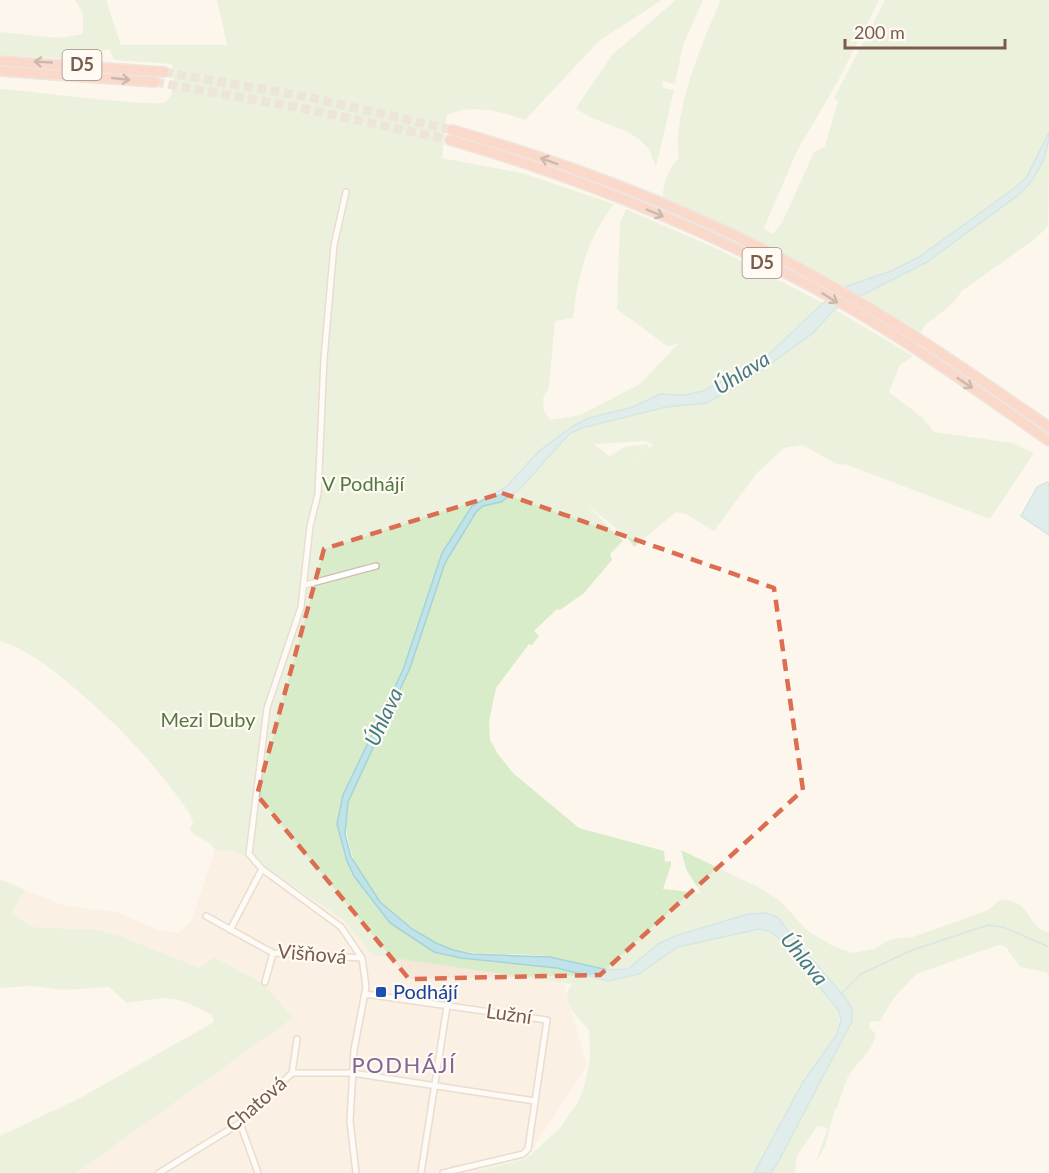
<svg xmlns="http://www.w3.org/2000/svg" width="1049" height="1173" font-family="Lato,sans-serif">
<rect width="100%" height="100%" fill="#fdf6ec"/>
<path fill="#f5e8da" d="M215,850L233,851L259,863L344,920L372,955L563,981L587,1065L526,1159L470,1173H76L293,1018L201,968L120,936L97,930L32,927L10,913L25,890L65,906L117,912L158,930L178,933L191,922Z"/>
<path fill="#d8ecc9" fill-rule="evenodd" d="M75,0H106L121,45H227L217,0H662L599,41L525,120C500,111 472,104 447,115L442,158L522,173L614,204C587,240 578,273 573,318L555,321L549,387L543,399L544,411L550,420L580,415L640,384L678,344L667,346L617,309L620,222L626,209L720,250L823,303L768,355L718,384L703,391L684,395L660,394L633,407L573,426L539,451L506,487L472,506L442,553L403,670L343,795V849L390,923L449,956L557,968L608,981L639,974L678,947L759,929L770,932L779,938L839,1011L840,1028L803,1082L754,1173H470L526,1159L559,1129L578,1102L584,1087L590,1058L589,1030C580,1019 557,1001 572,984L372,955L344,920L259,863L233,851L215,850C210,839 195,840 190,829L193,823L190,814C158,767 121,728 78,691C54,671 31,651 0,641V89C25,90 154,108 165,102C176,96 173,75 172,64L114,60L109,49L93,55V60L0,55V32L58,38L83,34V14Z
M676,0H703L683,45L675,84L662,81L663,88L674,90L656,167C653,161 651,151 646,146C628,125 596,125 576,108L613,54Z
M721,0H879L838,81L797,151L764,228L773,234L782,223L814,152L825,146L838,101L834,98L885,0H1049V132L1026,178L1016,187L919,257L891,271L845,287L747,236L663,198C662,186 669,166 679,159C672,113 702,42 721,0Z
M1049,147L1048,226L1035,239L963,290L951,305L924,326L921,333L861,296L927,262L1021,193Z
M834,309L913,356L900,365L889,392L923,418L934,432L1013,443L1034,453L990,519L845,464L839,465L802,445L784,448L757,473L714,531L686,514L676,512L634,547L627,537L587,505L623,541L610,554L612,560L584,593L560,610L557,609L534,631L539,636L532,645L529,644L496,688L489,722L490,740L498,754L513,773L579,828L664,851L665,862L671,861V865L663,889L701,893L686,869L681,850L762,889L779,900L808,931L833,946L852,953L874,949L891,939L913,937L986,911L1000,900C1032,898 1026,928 1049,933V977L1046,972L1020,967L1006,947L999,945L916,974L894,998L880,1021L870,1022L869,1027L876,1034C872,1053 857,1061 848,1077C843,1087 840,1099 837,1109H835L825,1146L814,1166L828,1128L817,1126L797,1156L795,1173H771L852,1021C852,1017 853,1011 851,1008C846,995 786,923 776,917C772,915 767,914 763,913C747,911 674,936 658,944C647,950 639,965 626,969C601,976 575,961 551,957C519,952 487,957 456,950C396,936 334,865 348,802L410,668L445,563L475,512L483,506L501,502L521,488L569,434L582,428L666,407L707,403L813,333ZM646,441L653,445L619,474L649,448L648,444L625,447L609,456L594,444Z
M0,879L25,890L11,913L32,927L97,930L120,936L200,968L214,957L265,985L293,1018L76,1173H0V1136L80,1098L214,1022L212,1015C172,994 171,997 127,1003L109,987L63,990L33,986L0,988Z"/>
<path fill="#bfe3e8" stroke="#a5d3da" stroke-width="1.5" d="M1049,132C1049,154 1037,177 1021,193L927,262L835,309L813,333L757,374L707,403L666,407L582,428L569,434L521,488L501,502L483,506L476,512L445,563L410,668L348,802L345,834L351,857L380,902L412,929L436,943L453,950L472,954L550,957L608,970L628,969L658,944L675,936L748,914L766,913L777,917L847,1000L852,1009V1021L777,1164L771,1173H754L803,1082L837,1034L841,1020L839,1011L779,938L770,932L759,929L678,947L639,974L608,981L557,968L461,958L434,952L390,923L354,876L347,861L337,824L343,795L403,670L442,553L472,506L506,487L539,451L573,426L589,418L633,407L660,394L684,395L703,391L743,370L768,355L823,303L845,287L891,271L919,257L1016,187L1026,178Z
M1047,482L1049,483V535L1021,516L1037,487Z"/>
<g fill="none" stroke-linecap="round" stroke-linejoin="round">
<path stroke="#a5d3da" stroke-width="1.5" d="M841,994L861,974L910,951L988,925L1003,927L1049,947"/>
<path stroke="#dcd0c4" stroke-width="9" stroke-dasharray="9 4.5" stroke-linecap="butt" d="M164,72L308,97L452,130
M155,82L306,109L450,140"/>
<g stroke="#d1beb0" stroke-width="8">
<path id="minor" d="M346,192L334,245L324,359L318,494L310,526L301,607L267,708L249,854L262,869L341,927L362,958L366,987L354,1050L350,1121L356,1173
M305,585L376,566
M206,916L273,953L362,958
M230,930L262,869
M265,982L273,953
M365,994L547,1020L528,1149L523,1154L443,1173
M297,1039L292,1073H352L535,1101
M240,1123L258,1173
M159,1173L240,1123L292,1073
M421,1173L447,1006"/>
</g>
<g stroke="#dad1cd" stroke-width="12">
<path id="motorway" d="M0,61L164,72
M0,71L155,82
M452,130C578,166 704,215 819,279C899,323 974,375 1049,427
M450,140C575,176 697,226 812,287C895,331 972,387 1049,441"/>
</g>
<use href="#minor" stroke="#fff" stroke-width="5"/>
<use href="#motorway" stroke="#f7b7a3" stroke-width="9"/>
</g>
<defs><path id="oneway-shaft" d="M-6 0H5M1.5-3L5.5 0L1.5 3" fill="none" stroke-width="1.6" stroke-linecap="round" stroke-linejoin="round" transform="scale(1.5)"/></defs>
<g stroke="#936e5e">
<use href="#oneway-shaft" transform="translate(43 62) rotate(-177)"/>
<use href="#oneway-shaft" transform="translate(121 79) rotate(6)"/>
<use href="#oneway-shaft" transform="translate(549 161) rotate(-160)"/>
<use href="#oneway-shaft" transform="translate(655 213) rotate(23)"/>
<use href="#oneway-shaft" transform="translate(830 298) rotate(32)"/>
<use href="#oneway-shaft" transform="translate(965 383) rotate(34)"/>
</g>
<path d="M0 0H1049V1173H0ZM502,493L774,588L803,790L600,975L409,979L257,795L324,549Z" fill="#fdf6ec" fill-opacity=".55" fill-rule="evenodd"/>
<path fill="none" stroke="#dc6d51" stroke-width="4.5" stroke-dasharray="12 8" stroke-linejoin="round" d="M502,493L774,588L803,790L600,975L409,979L257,795L324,549Z"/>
<rect fill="#1a4fb4" stroke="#fffaf3" stroke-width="2" x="375" y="986" width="12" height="12" rx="3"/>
<g text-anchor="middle" stroke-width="4.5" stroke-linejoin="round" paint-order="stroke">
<g fill="#fffaf3" stroke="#a28b7f" stroke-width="1.5">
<rect x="62.5" y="50" width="39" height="30" rx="4.5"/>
<rect x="742.5" y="248" width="39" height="30" rx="4.5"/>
</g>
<g font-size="18" font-weight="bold" fill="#7a5c4d">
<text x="82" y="71">D5</text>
<text x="762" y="269">D5</text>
</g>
<g font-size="20" fill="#537a41" stroke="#fffaf3">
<text x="363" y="491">V Podhájí</text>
<text x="208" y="727">Mezi Duby</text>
</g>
<g font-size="20" fill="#7a5c4d" stroke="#fffaf3">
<text transform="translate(312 954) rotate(5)" y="7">Višňová</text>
<text transform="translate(509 1014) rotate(8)" y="7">Lužní</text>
<text transform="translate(256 1104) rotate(-41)" y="7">Chatová</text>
</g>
<g font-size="20" fill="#164399" stroke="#fffaf3" text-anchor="start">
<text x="393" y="999">Podhájí</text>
</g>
<g font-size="21" font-style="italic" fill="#437c86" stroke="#fffaf3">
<text transform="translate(742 373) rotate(-32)" y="7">Úhlava</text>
<text transform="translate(384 717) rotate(-65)" y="7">Úhlava</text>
<text transform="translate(804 959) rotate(51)" y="7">Úhlava</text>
</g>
<g font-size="22" letter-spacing="1.5" fill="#846695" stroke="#fffaf3">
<text x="404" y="1073">PODHÁJÍ</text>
</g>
</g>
<path d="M845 39v9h160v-9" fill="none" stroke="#7a5c4d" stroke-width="3"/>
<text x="854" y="39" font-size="18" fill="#7a5c4d" stroke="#fffaf3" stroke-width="4.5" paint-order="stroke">200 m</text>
</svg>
